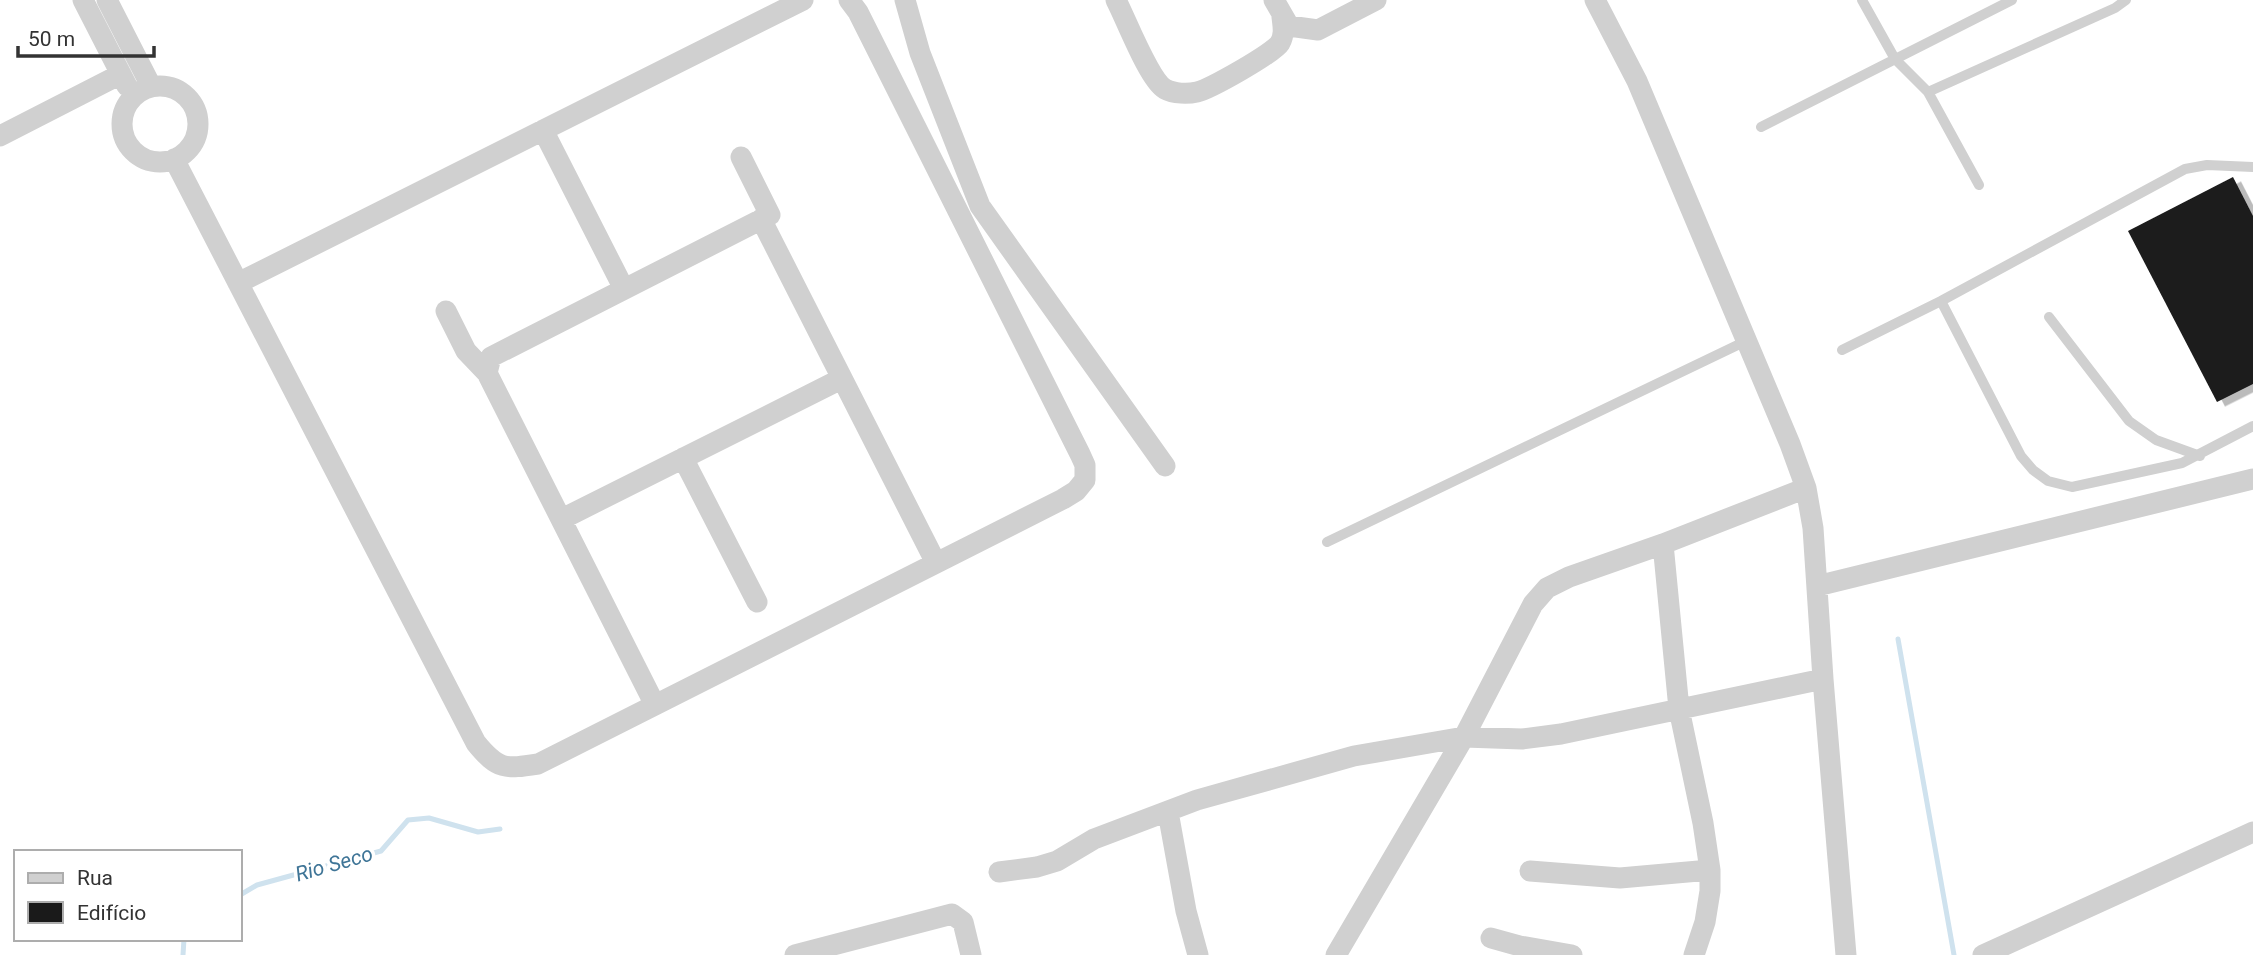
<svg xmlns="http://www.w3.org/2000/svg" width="2253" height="955" font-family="Roboto,sans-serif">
<defs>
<filter id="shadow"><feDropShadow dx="8" dy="4.5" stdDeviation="0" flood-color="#0004"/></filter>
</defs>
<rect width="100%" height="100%" fill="#fff"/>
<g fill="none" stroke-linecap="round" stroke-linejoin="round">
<path stroke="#cfe2ee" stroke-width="5" d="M1898,639L1954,955
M240,895L257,885L381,851L408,820L429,818L478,832L500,829
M183,955L184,939"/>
</g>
<path fill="#1a1a1a" filter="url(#shadow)" d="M2233,177L2253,216V384L2217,402L2128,231Z"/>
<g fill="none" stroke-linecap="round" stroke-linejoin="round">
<path stroke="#d0d0d0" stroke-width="10" d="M1862,0L1895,59L1928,92L1979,185
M1928,92L2115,8L2126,0
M1761,127L2012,0
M1941,301L2021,456L2033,470L2048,481L2072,487L2182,463L2253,426
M2049,317L2129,421L2156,440L2200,456
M1842,350L1941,301L2185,169L2207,165L2253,167
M1327,542L1746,341"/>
<path stroke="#d0d0d0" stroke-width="21" d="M83,0L127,86
M107,0L151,86
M905,0L920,53L980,206L1165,466
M1116,0C1126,19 1149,80 1165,89C1174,94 1188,94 1197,92C1210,89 1274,53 1280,43C1285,34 1283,26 1282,17
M1274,0L1289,26L1318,30L1376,0
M1595,0L1637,81L1790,444L1806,488L1813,528L1823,679L1846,955
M122 124a38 38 0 1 1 76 0a38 38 0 1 1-76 0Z
M543,130L624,289
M0,136L121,74
M174,159L476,743C498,770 505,769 538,764L1063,499L1076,491L1085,480V465L1080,454L858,12L849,0
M761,219L936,563
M238,283L803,0
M446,311L466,351L487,373L655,705
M487,373L491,357L770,215L741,157
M683,458L757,602
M562,519L841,379
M1663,544L1679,709L1703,823L1710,870V891L1705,922L1694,955
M1817,586L2253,479
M1168,812L1186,911L1198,955
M1530,871L1620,878L1710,870
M999,872L1037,867L1057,861L1094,839L1197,800L1354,756L1464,737L1522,739L1561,734L1823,679
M1491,938L1520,946L1572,955
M795,955L952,914L963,922L971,955
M1336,955L1464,737L1533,604L1547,588L1569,577L1663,544L1806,488
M1983,955L2253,832"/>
</g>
<g text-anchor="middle" stroke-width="7" stroke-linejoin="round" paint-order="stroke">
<g font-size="21" font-style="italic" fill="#3f7597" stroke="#fff">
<text transform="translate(334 864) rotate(-16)" y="7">Rio Seco</text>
</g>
</g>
<rect x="14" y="850" width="228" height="91" fill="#ffffff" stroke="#adadad" stroke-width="2"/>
<rect x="28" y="873" width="35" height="10" fill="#d0d0d0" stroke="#adadad" stroke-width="2"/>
<text x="77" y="885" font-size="21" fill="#333333">Rua</text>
<rect x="28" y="902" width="35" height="21" fill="#1a1a1a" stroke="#adadad" stroke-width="2"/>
<text x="77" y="920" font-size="21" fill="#333333">Edifício</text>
<path d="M18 46v10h136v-10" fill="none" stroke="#333333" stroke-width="3.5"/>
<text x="28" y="46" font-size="21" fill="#333333" stroke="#ffffff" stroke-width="5" paint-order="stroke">50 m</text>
</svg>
